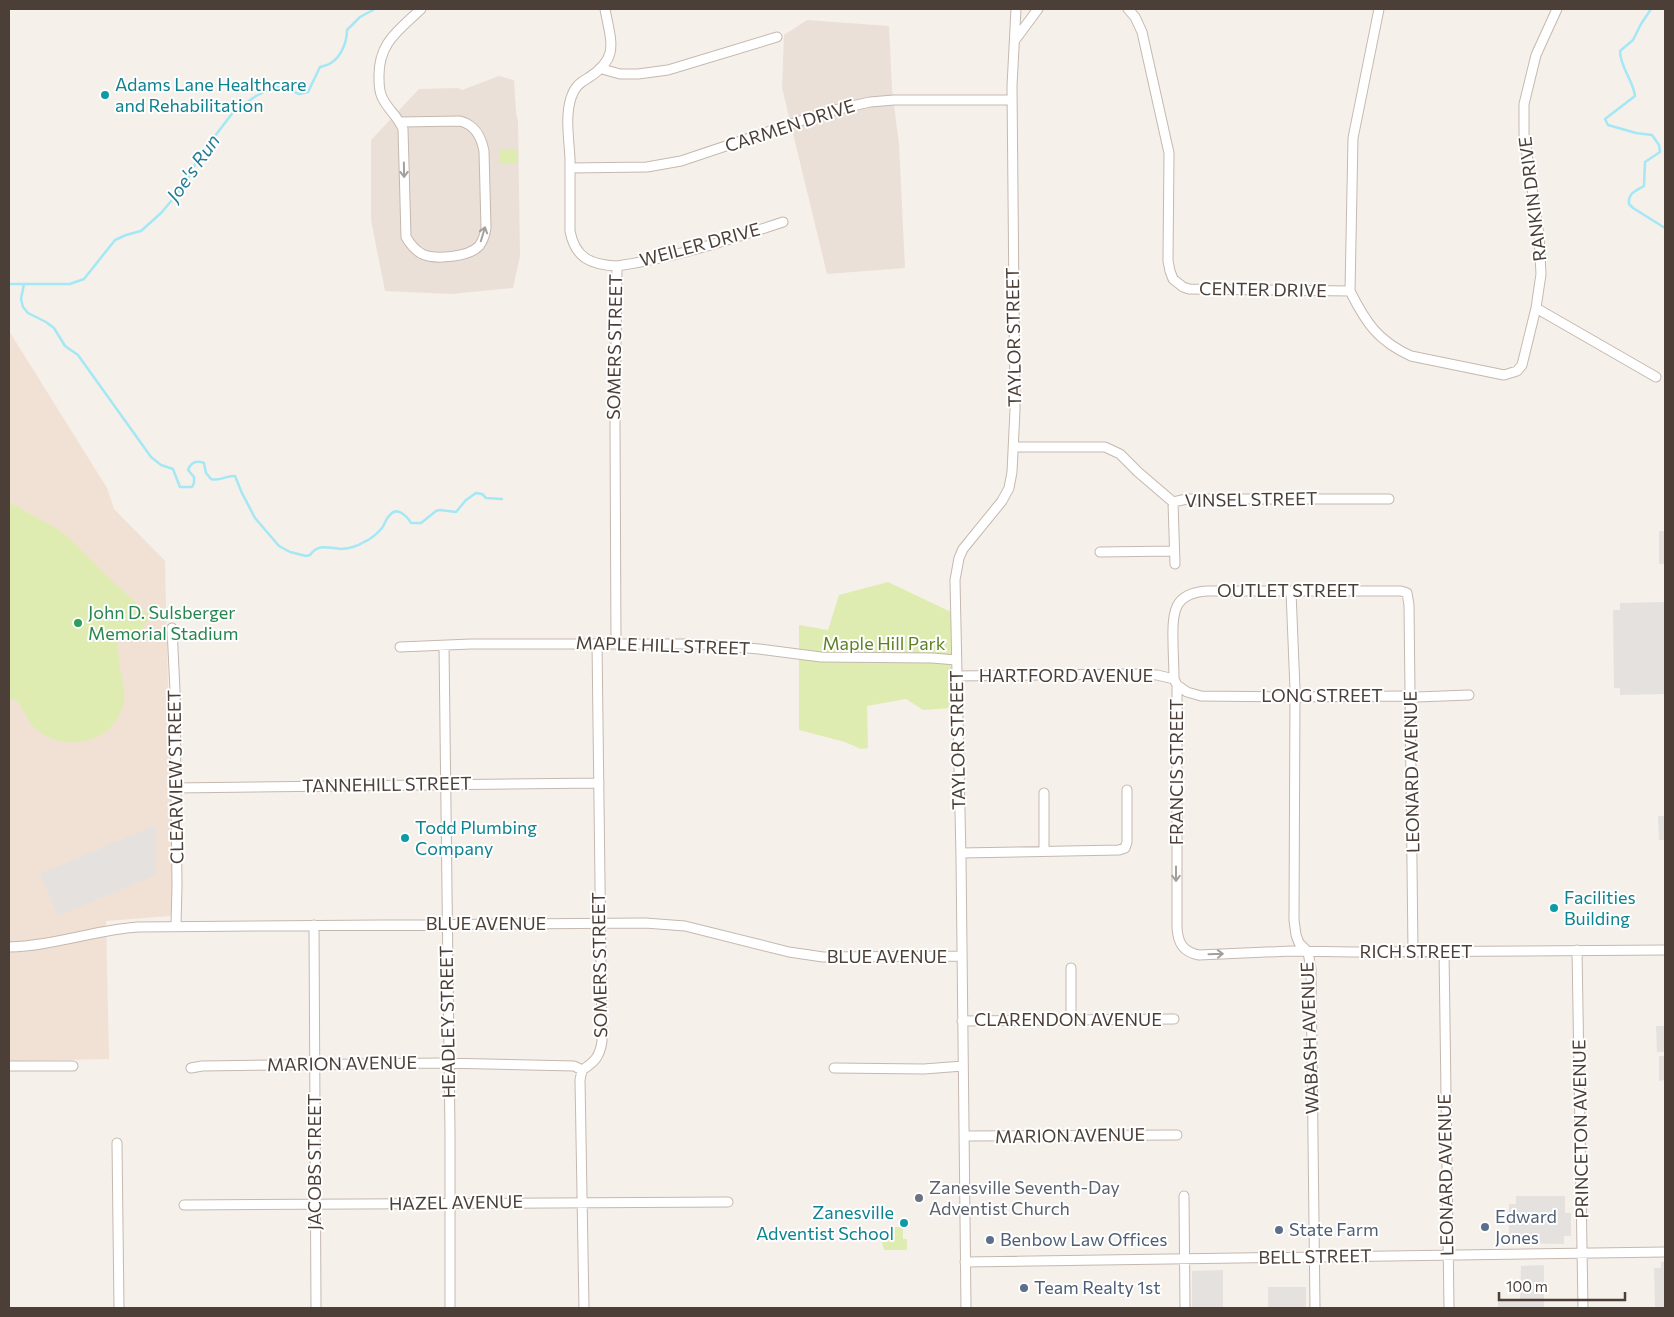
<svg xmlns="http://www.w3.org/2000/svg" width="1674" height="1317" font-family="Commissioner,sans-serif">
<rect width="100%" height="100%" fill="#f6f0ea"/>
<path fill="#eae0d8" d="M807,20L889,26L892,89L899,144L905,268L827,274L782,88L784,35Z
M499,76L514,80L516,113L518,121L520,256L513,288L451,294L385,291L371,220V140L419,89L458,88L462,90Z"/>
<path fill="#f0e1d4" d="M9,331L107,488L114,509L165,561L173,902L170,916L106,921L109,1059L9,1061Z"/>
<path fill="#dfecb1" d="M499,149H518V164H499Z
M9,502L59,530L68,537L107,576L151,617L142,629L117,641C118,650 119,659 120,668C122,680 127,692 123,705C114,742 68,753 40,732C27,724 25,709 15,699L9,701Z
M888,582L951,612L952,708L923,710L906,699L867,706L868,748L861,749L845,742L799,730V625L828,630L839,595Z
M890,1227H903V1239H907V1250H884L881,1239L888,1238V1231H890Z"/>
<path fill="#e4e1df" d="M1659,531H1665V564H1659Z
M1665,602V694L1620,695V688H1614L1613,610H1620V603Z
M1658,816H1665V840H1659Z
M154,826L156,830V875L58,916L40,874Z
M1656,1026H1665V1052H1657Z
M1659,1056H1665V1080L1659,1081Z
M1516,1196H1565V1213H1571V1236H1564V1244L1517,1243L1516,1236H1509V1204H1516Z
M1661,1262H1665V1308H1655L1654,1268H1661Z
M1544,1265V1308H1498V1300H1520L1521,1266Z
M1223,1270V1308H1192V1271Z
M1268,1287H1306V1308H1268Z"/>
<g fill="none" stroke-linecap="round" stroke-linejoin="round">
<path stroke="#a4e7f5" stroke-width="2.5" d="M1651,9L1641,24L1633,40L1620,51C1620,67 1633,80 1635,96L1605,119L1608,125L1636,133L1652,135L1659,145L1660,152L1645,162L1644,186C1635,191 1628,193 1629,204L1633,208L1665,228
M1665,239V240
M9,284H70L84,279L115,240L126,235L141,231L161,213L184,186L199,157L234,111L256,96L274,87H284L299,94L308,92L320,67C323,66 328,65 331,63C342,56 347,41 347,30L360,17L375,9
M24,284L21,299L23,307L28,313L46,322L54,328L65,346L78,355L151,457L161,465L173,469L180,487H192L194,483V477L188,470C191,462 196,460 204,463L206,473L211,479C220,482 226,475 235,476L242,493L255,518L279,546L290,552L306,556L310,555C318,543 329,548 341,549C348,549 358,546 364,542C371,539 377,534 382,528C385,524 386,518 390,515C397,506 407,516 411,523H421L436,511L440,510L456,512L466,500L476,493L482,494L486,498L502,499"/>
<g stroke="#c5b8af" stroke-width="11">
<path id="minor" d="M605,9C611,42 620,58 588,78C579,83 574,88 571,98C565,116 569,139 570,159C570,183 570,207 570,231C575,258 591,265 617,266L615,423L616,644
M1128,9L1135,17L1142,32L1169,153L1168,261L1170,271L1173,279L1183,287L1189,289L1350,291L1353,138L1379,9
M1015,40L1038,9
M602,69L620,74H638L668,70L777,37
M401,122L460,121C475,125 481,136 484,151L486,228C485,234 483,241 479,246C469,257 435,260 422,254C415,250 410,244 406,237L403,129C398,116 387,109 382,97C379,91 379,84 379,78C378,43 398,31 421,9
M570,168L647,167L681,161L830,111L870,102L894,100H1012
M617,266C673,258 729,240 783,222
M1350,291C1366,323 1378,341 1411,356L1504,375L1517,371L1522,365L1536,308L1541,274L1539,235L1524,134V104L1536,55L1557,9
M1536,308L1656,377
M1014,447H1105L1120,454L1138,472L1173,502L1187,499H1389
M1173,502L1175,564
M1100,552L1174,551
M1291,592L1295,689L1294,920L1296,935L1299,943L1308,952L1311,969L1315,1308
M172,628L175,691L177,885L176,926
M444,646L450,1134V1308
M400,647L471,644H700L759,649L821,657L932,658L956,660
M956,676L1135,674L1157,675L1174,679
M1177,685L1187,692L1201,696L1294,697L1404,696L1417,697L1469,695
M175,788L599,783
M1044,851V793
M961,853L1119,850L1125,848L1127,842V790
M314,925L316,1308
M9,947C53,946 94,930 138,927L645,923L685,926L789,952L823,957L961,956
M1577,950L1583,1308
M1413,951L1409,605L1407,593L1401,591H1207C1174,593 1172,612 1173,640C1173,653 1174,666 1174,679L1177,685V928C1178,943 1183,952 1199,955L1292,951L1353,952L1665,950
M1444,951L1449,1308
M1071,968V1019
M962,1021L1174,1019
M9,1066H73
M191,1068L202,1066L441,1063L574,1066L582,1070
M834,1068L924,1069L963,1066
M964,1136L1177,1135
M117,1143L119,1308
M1184,1196L1185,1308
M184,1205L728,1202
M965,1262L1665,1252
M584,1308L580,1080L582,1070C595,1062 600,1056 602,1041L597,643
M966,1308L961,858L955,580L959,558L963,549L1002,501L1009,488L1012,472L1015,410L1012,86L1016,9"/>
</g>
<use href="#minor" stroke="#fff" stroke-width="9"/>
</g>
<defs><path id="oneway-shaft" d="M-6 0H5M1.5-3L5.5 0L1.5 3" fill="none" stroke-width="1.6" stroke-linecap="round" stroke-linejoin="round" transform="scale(1.25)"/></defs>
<g stroke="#a59f9b">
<use href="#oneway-shaft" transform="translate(404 170) rotate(89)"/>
<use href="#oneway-shaft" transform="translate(483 234) rotate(-73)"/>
<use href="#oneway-shaft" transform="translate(1176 874) rotate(90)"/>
<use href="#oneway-shaft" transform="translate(1216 954) rotate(-2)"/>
</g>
<g fill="#0f9aa8" stroke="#fff" stroke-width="2">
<circle cx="105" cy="95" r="5"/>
<circle cx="405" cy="838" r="5"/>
<circle cx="1554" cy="908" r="5"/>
<circle cx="904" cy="1223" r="5"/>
</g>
<circle fill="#2e9e5b" stroke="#fff" stroke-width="2" cx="78" cy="623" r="5"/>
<circle fill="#6b7280" stroke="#fff" stroke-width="2" cx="919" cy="1198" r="5"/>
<g fill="#5c6f8a" stroke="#fff" stroke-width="2">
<circle cx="1485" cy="1227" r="5"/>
<circle cx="1279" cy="1230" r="5"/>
<circle cx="990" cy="1240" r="5"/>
<circle cx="1024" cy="1288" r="5"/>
</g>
<g text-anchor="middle" stroke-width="4" stroke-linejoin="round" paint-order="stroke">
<g font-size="18" fill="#0d838f" stroke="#fff" text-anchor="start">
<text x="115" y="91">Adams Lane Healthcare<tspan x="115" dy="21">and Rehabilitation</tspan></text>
<text x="415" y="834">Todd Plumbing<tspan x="415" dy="21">Company</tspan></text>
<text x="1564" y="904">Facilities<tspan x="1564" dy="21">Building</tspan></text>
<text x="894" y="1219" text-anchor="end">Zanesville<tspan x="894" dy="21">Adventist School</tspan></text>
</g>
<g font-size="18" fill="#4b3f37" stroke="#fff">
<text transform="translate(790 126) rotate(-18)" y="6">CARMEN DRIVE</text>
<text transform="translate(1533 199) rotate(-97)" y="6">RANKIN DRIVE</text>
<text transform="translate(700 245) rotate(-15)" y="6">WEILER DRIVE</text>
<text transform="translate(1263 290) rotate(1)" y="6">CENTER DRIVE</text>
<text transform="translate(1014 337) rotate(-91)" y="6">TAYLOR STREET</text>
<text transform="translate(615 347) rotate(-89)" y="6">SOMERS STREET</text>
<text transform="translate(1251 500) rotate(-1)" y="6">VINSEL STREET</text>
<text x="1288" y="597">OUTLET STREET</text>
<text transform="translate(663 646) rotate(2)" y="6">MAPLE HILL STREET</text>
<text x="1066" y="682">HARTFORD AVENUE</text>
<text x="1322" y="702">LONG STREET</text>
<text transform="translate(958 740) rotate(-91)" y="6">TAYLOR STREET</text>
<text transform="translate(1177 772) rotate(-90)" y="6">FRANCIS STREET</text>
<text transform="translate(1412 772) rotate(-91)" y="6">LEONARD AVENUE</text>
<text transform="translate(176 777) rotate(-91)" y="6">CLEARVIEW STREET</text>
<text transform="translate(387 785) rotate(-1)" y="6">TANNEHILL STREET</text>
<text x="486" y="930">BLUE AVENUE</text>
<text x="1416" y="958">RICH STREET</text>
<text x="887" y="963">BLUE AVENUE</text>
<text transform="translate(600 965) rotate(-91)" y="6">SOMERS STREET</text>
<text x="1068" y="1026">CLARENDON AVENUE</text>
<text transform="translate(448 1022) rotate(-91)" y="6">HEADLEY STREET</text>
<text transform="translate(1310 1038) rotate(-92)" y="6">WABASH AVENUE</text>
<text transform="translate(342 1064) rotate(-1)" y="6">MARION AVENUE</text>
<text transform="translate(1581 1129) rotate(-91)" y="6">PRINCETON AVENUE</text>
<text transform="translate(1070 1136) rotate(-1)" y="6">MARION AVENUE</text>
<text transform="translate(315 1162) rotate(-90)" y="6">JACOBS STREET</text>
<text transform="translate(1446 1175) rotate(-91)" y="6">LEONARD AVENUE</text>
<text transform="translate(456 1203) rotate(-1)" y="6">HAZEL AVENUE</text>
<text transform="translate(1315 1257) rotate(-1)" y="6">BELL STREET</text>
</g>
<g font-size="18" fill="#27864d" stroke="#fff" text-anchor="start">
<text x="88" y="619">John D. Sulsberger<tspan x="88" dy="21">Memorial Stadium</tspan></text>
</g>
<g font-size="18" fill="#5e8126" stroke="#fff">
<text x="884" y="650">Maple Hill Park</text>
</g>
<g font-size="18" fill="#5b616d" stroke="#fff" text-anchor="start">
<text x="929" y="1194">Zanesville Seventh-Day<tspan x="929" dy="21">Adventist Church</tspan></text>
</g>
<g font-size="18" fill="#4e5e75" stroke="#fff" text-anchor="start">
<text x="1495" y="1223">Edward<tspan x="1495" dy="21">Jones</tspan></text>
<text x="1289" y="1236">State Farm</text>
<text x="1000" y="1246">Benbow Law Offices</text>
<text x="1034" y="1294">Team Realty 1st</text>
</g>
<g font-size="19" font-style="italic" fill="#227e94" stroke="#fff">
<text transform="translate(193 168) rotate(-55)" y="7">Joe's Run</text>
</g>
</g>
<rect width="1674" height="1317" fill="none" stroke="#4b3f37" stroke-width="20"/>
<path d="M1499 1292v8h126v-8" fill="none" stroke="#4b3f37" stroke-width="2.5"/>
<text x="1506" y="1292" font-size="15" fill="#4b3f37" stroke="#ffffff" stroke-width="4" paint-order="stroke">100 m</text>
</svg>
